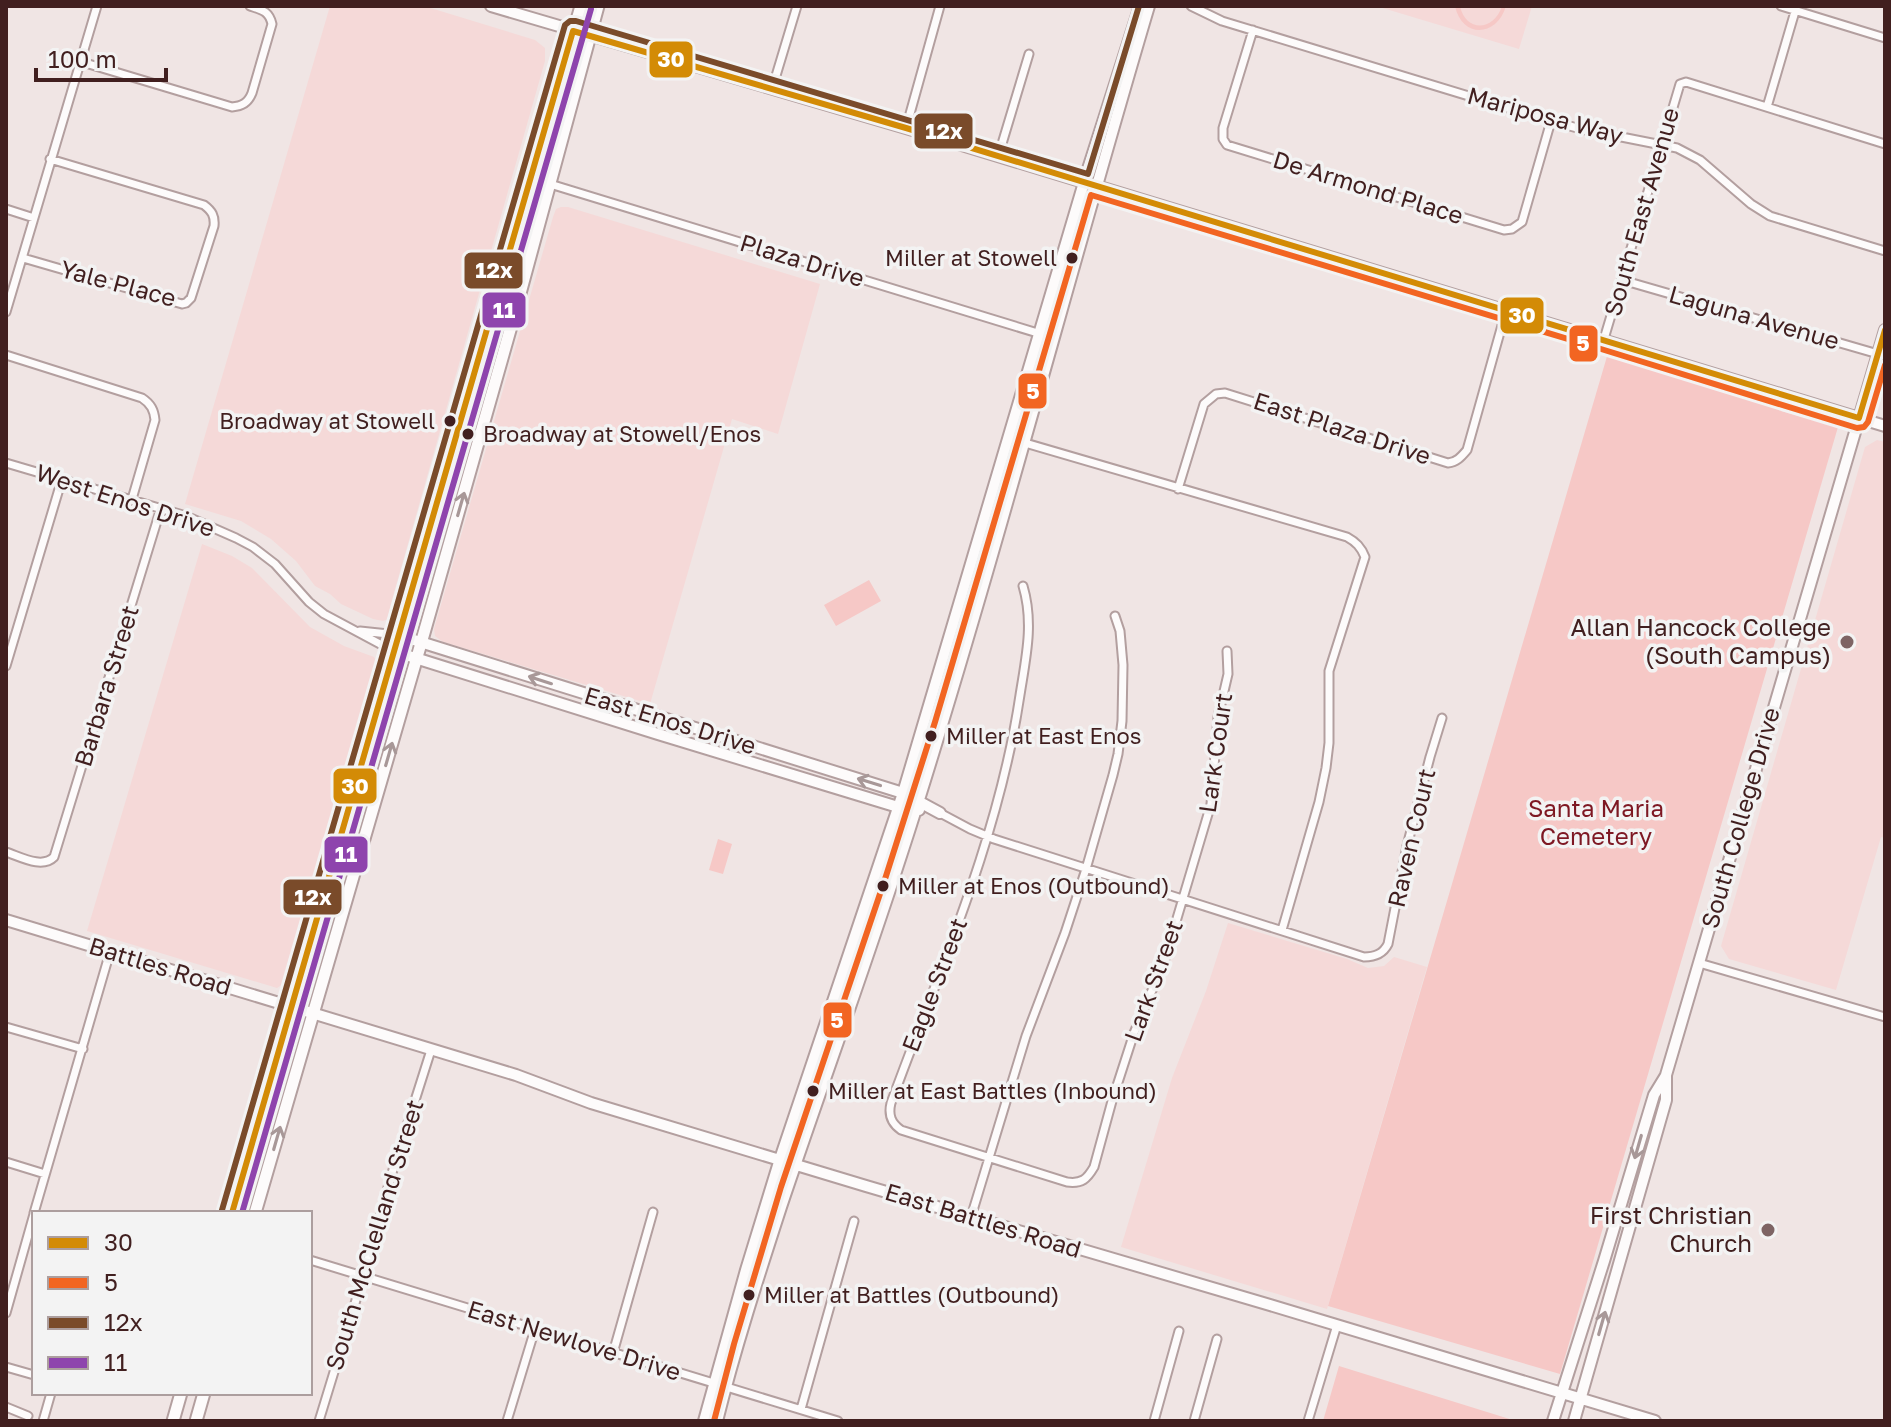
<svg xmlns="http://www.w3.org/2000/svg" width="1891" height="1427" font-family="'Golos Text',sans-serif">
<rect width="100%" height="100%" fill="#f0e5e4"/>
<path fill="#f5d9d8" d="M330,6H424L535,40L545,48V61L390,607L389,619L383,621L373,619L341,604L330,594L315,586L296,561L271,539L241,521L185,504Z
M1376,6H1532L1519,49Z
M561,207H568L820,284L778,434L732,419L650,704L443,642L435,636L434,629L553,217L556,209Z
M1877,440L1885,442V838L1881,837L1836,990L1729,959L1721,946L1865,447Z
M202,544L232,556L252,568L310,627L344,646L374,657L377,663L286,982L277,988L87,931Z
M1228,923L1347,959L1368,968L1384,966L1394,957L1427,967L1327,1309L1121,1247L1172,1078L1206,991Z"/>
<path fill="#f6c8c6" d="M1455,6H1460C1466,33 1494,31 1502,6H1506C1497,37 1462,39 1455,6Z
M1608,353L1782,404L1781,411L1838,427L1560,1374L1328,1306Z
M869,580L881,601L836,626L824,605Z
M718,839L732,844L723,874L709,870Z
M1339,1366L1516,1421H1323Z"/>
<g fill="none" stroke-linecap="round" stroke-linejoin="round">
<g stroke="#b39f9f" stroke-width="11">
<path id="street" d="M1191,6L1222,21L1551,121L1581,129L1677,148L1700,160L1751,204L1770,216L1885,251
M1781,6L1885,38
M1253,30L1223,128V139L1227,145L1504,230L1512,229L1522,222L1551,121
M82,62L232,107C242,106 248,103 252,93L272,24C269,11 262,10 250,6
M772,89L797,6
M1767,107L1796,8
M906,128L940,6
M998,157L1029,54
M550,184L1054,338
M6,209L34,218
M23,258L182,304L186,303L191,298L214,226C215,216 212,211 204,205L50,159
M1622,280L1885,356
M6,312L97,6
M1604,339L1680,84L1686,82L1885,144
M6,355L142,398C151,404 154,410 155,420L132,499
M1008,438L1347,537C1356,542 1361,547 1365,557L1329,671V743L1326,768L1319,802L1282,930
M6,463L186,516L236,538L253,547L275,564L309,602L324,614L393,651
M1178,489L1204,404L1216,394L1225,393L1448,463C1457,462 1461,457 1467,450L1506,311
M1023,586C1034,623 1026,657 1020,695C999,837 940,969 891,1103C888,1115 891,1123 901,1130L1067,1182C1082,1184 1087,1179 1094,1167L1112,1101L1134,1033L1164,962L1211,804L1218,717L1228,674L1227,651
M360,631L398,635
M6,666L62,479
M940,813L970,829L994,839L1364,957C1375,957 1383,954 1388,944L1407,846L1430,757L1442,718
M6,852C21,857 42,869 54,857L161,508
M1699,963L1885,1017
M6,1027L83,1049
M6,1162L45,1174
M34,1213L110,952
M971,1217L1026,1036L1065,933L1086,869L1113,775L1118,754L1122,721L1123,665L1120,631L1115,616
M310,1260L838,1421
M6,1313L34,1214
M613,1353L653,1212
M6,1367L34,1375
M6,1407L28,1416
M801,1409L854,1221
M43,1421L51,1393
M319,1421L363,1277L392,1173L431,1050
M507,1421L535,1329
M1154,1421L1179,1331
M1194,1421L1217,1339
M1308,1421L1337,1325"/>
</g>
<g stroke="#b39f9f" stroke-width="14">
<path id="secondary" d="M491,6L906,128L1885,426
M398,635L903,793L940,813
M393,651L658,734L898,807L919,810
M6,920L516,1075L591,1103L866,1186L1270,1305L1655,1421
M704,1421L746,1270L780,1159L903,793L1088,169L1140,6
M717,1421C735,1349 758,1278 781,1207C826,1073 875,941 917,806C1000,541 1070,272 1149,6
M1553,1421L1604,1261L1654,1095L1665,1077
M1574,1421L1666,1100V1075L1885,330"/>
</g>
<g stroke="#b39f9f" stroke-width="15">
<path id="primary" d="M232,1213L581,6
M255,1213L424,633L512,323L598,6
M173,1421L181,1393
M196,1421L204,1393"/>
</g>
<use href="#street" stroke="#fdfbfb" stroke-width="7"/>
<use href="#secondary" stroke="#fdfbfb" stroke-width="10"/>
<use href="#primary" stroke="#fdfbfb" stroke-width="11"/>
<g stroke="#f3f3f3" stroke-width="12">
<path id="bus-1" d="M232,1213L573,31L906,128L1859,418L1885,330"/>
</g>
<g stroke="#f3f3f3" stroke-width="12">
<path id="bus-2" d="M714,1421L734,1344L781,1187L886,876L935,722L1091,195L1601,349L1857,428L1864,427L1868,422L1885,365"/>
</g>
<g stroke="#f3f3f3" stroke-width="12">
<path id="bus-3" d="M222,1210L565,25L570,21H576L1088,174L1139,6"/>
</g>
<g stroke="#f3f3f3" stroke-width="12">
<path id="bus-4" d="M242,1213L591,9"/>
</g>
<use href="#bus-1" stroke="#d38b06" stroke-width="6"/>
<use href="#bus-2" stroke="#f26522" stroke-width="6"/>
<use href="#bus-3" stroke="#7a4b2a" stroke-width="6"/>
<use href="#bus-4" stroke="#8e44ad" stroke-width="6"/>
</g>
<defs><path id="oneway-shaft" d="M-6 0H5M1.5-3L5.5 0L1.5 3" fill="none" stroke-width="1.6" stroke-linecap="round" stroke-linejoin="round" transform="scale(2)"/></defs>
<g stroke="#a89898">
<use href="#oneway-shaft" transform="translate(461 504) rotate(-74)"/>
<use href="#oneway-shaft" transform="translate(540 680) rotate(-162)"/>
<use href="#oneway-shaft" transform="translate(389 754) rotate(-74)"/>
<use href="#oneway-shaft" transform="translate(869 782) rotate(-163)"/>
<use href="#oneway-shaft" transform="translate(277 1138) rotate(-74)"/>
<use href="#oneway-shaft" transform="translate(1638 1147) rotate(106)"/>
<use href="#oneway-shaft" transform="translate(1602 1323) rotate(-74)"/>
</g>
<g fill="#411f1f" stroke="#f3f3f3" stroke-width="3">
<circle cx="1072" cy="258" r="7"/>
<circle cx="450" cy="421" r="7"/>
<circle cx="468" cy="434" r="7"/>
<circle cx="931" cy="736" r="7"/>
<circle cx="883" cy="886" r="7"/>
<circle cx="813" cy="1091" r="7"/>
<circle cx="749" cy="1295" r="7"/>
</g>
<g fill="#7e6464" stroke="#f3f3f3" stroke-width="3">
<circle cx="1847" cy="642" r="8"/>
<circle cx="1768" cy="1230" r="8"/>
</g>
<g text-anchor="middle" stroke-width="7" stroke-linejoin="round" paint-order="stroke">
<g font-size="22" fill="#411f1f" stroke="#f3f3f3" text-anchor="start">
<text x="1057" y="266" text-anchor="end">Miller at Stowell</text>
<text x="435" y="429" text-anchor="end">Broadway at Stowell</text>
<text x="483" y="442">Broadway at Stowell/Enos</text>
<text x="946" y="744">Miller at East Enos</text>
<text x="898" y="894">Miller at Enos (Outbound)</text>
<text x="828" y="1099">Miller at East Battles (Inbound)</text>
<text x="764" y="1303">Miller at Battles (Outbound)</text>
</g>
<g font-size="24" fill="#411f1f" stroke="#f3f3f3">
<text transform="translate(1545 116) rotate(15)" y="8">Mariposa Way</text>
<text transform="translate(1368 188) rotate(17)" y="8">De Armond Place</text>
<text transform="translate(1642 212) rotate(-74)" y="8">South East Avenue</text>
<text transform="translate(802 261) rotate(17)" y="8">Plaza Drive</text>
<text transform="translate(118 284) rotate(15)" y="8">Yale Place</text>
<text transform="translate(1754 318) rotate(16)" y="8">Laguna Avenue</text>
<text transform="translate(1342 429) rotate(18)" y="8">East Plaza Drive</text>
<text transform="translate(125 501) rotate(18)" y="8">West Enos Drive</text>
<text transform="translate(107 686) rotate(-73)" y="8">Barbara Street</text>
<text transform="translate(670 721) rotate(17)" y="8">East Enos Drive</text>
<text transform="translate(1216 753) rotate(-82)" y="8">Lark Court</text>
<text transform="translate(1741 818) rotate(-74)" y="8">South College Drive</text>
<text transform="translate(1412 838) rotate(-77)" y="8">Raven Court</text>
<text transform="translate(160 967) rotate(17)" y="8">Battles Road</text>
<text transform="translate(1154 981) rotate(-70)" y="8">Lark Street</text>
<text transform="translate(935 985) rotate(-69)" y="8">Eagle Street</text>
<text transform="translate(983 1221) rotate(17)" y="8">East Battles Road</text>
<text transform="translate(375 1235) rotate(-73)" y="8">South McClelland Street</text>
<text transform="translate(574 1341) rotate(17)" y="8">East Newlove Drive</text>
</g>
<g font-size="24" fill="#411f1f" stroke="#f3f3f3" text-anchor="end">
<text x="1831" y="636">Allan Hancock College<tspan x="1831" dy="28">(South Campus)</tspan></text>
<text x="1752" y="1224">First Christian<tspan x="1752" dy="28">Church</tspan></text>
</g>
<g font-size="24" fill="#7e1823" stroke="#f3f3f3">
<text x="1596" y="817">Santa Maria<tspan x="1596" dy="28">Cemetery</tspan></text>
</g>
</g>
<g stroke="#f3f3f3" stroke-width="3">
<rect x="648" y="40" width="46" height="39" rx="8" fill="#d38b06"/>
<rect x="913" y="112" width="61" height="38" rx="8" fill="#7a4b2a"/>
<rect x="463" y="251" width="61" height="39" rx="8" fill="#7a4b2a"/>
<rect x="481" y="291" width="46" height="38" rx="8" fill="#8e44ad"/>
<rect x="1499" y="296" width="46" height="39" rx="8" fill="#d38b06"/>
<rect x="1568" y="324" width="31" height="39" rx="8" fill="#f26522"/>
<rect x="1017" y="372" width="31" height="38" rx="8" fill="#f26522"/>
<rect x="332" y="767" width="46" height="38" rx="8" fill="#d38b06"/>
<rect x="323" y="835" width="46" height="39" rx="8" fill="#8e44ad"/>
<rect x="282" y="878" width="61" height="38" rx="8" fill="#7a4b2a"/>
<rect x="822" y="1001" width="31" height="38" rx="8" fill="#f26522"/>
</g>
<g font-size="22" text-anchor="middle" font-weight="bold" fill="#fff">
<text x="671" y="67">30</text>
<text x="944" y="139">12x</text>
<text x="494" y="278">12x</text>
<text x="504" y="318">11</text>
<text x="1522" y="323">30</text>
<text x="1583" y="351">5</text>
<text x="1033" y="399">5</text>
<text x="355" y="794">30</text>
<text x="346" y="862">11</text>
<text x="313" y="905">12x</text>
<text x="837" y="1028">5</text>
</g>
<rect width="1891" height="1427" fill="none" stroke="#411f1f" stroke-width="16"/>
<rect x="32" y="1211" width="280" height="184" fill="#f3f3f3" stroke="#ac9e9e" stroke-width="2"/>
<rect x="48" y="1237" width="40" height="12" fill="#d38b06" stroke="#ac9e9e" stroke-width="2"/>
<text x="104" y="1251" font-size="24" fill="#411f1f">30</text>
<rect x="48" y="1277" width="40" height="12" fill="#f26522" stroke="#ac9e9e" stroke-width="2"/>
<text x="104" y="1291" font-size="24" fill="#411f1f">5</text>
<rect x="48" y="1317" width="40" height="12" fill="#7a4b2a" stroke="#ac9e9e" stroke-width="2"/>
<text x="104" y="1331" font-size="24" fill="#411f1f">12x</text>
<rect x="48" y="1357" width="40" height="12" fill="#8e44ad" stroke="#ac9e9e" stroke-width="2"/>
<text x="104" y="1371" font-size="24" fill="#411f1f">11</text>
<path d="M36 68v12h130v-12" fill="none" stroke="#411f1f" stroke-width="4"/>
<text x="48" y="68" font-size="24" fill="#411f1f" stroke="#f3f3f3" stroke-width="6" paint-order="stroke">100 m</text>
</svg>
